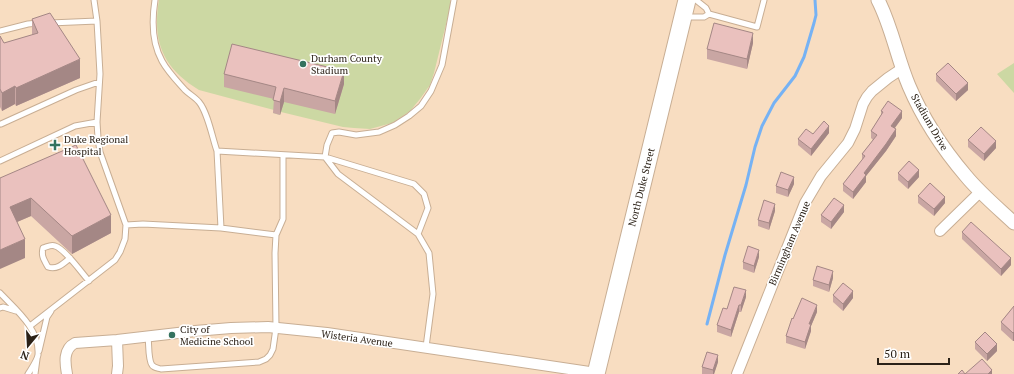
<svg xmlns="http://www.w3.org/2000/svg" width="1014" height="374" font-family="'PT Serif',serif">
<rect width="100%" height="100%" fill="#f8ddc1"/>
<path fill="#ccd8a3" d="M159,0H450L451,4L434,73L430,85L420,99L410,111L392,123L370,129L354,128L343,127L281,112L280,115L273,113L274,110L199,90C163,68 152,42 159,0Z
M1014,63V93L997,74Z"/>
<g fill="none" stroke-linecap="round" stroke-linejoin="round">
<path stroke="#76b2f4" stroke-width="3" d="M707,324L725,255L746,185L755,147L762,126L774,103L795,76L804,57L814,23L816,15L815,0"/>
<g stroke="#c8ae94" stroke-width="7">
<path id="service" d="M155,0C152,19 152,43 162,61C168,72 177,81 185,90C189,94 195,97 199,102C208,113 212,137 217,151L325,157L327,145L332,133L339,132L356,135L379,132L395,125L409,116L421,106L431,91L442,65L454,0
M696,0L706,8L709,14L757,27L764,0
M685,17H704L709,14
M50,23L97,21
M0,31L28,24L38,23
M1,124L76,90L99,82
M0,161L75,126L97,122
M126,225L143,224L221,228
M418,234L338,174L325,157L414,184L424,194L428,208L418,234L429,253L433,294L426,347
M276,235L283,219V155
M70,258C63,264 57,270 48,267C44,260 41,256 43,248C47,247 51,244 55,246C65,249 81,272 89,281
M0,293C16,310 40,329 38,355C37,361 31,369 28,374
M0,308L3,307L16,311
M30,326L115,260L120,252L125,239L126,225L100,152L98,138L97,122L100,74L97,21L94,0
M148,336C149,343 148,360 152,365C154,368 158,368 161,369L259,362L266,359L270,355L273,349L276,328L275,253L276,235L221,228L217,151
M39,351L47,317L51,311
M35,374L37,359"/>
</g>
<g stroke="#c8ae94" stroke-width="12">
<path id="minor" d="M940,231L981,191
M117,340L118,366L117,374
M67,374C65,363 63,349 75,343L117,340L195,331L231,328L268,327L327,333L596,373
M737,374L805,203L821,176L848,143L855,129L863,104L867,97L872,91L888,78L903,68"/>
</g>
<g stroke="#c8ae94" stroke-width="15">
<path id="tertiary" d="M878,0C892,27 897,58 909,86C923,119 943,149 966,176C980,193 998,208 1014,223"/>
</g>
<g stroke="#c8ae94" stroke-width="19">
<path id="trunk" d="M596,374L687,0"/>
</g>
<use href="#service" stroke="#fff" stroke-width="5"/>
<use href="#minor" stroke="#fff" stroke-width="10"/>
<use href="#tertiary" stroke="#fff" stroke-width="13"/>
<use href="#trunk" stroke="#fff" stroke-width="17"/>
</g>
<path fill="#c9a6a3" d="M32,19L80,78L16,106L15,104L2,111L0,107V36L4,43L32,35Z
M753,43L747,69L707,59V49Z
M224,74L344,84L335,114L284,102L280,115L273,113L274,99L224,87Z
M936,74L968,90L956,101L936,81Z
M881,111L902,118L895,128L896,136L886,151L866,176V182L853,199L843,191V184L862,160V154L873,140L871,138V131L881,115Z
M829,133L811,156L798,145V139L813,134Z
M968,140L996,148L984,161L968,147Z
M898,173L919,177L908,189L898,180Z
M0,178L111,233L72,254L31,216L17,222L25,258Z
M794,184L788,197L776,193V186Z
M918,196L945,203L934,216L918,203Z
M775,211L769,230L758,226V220Z
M844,212L831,229L821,222V215Z
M962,232L1011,265L1001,276L962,239Z
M759,257L754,273L743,269V262Z
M833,278L829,292L813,286V280Z
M833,295L853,298L843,311L833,302Z
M746,297L741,312H739L731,337L717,332V325L727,309Z
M1014,306V341H1013L1001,330V322Z
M817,312L811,326V331L805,349L786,343V336L793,319Z
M975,342L997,351L987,361L975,349Z
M718,362L714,374H702V367Z"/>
<path fill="#a48785" d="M753,33V43L747,69V59Z
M80,59V78L16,106V88Z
M344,71V84L335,114V101Z
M968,83V90L956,101V94Z
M15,86V104L2,111V93Z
M284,88V102L280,115V102Z
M902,111V118L891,133V126Z
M829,126V133L811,156V149Z
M896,129V136L886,151L866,176V182L853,199V192L864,173Z
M996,141V148L984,161V154Z
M919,170V177L908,189V182Z
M794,177V184L788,197V190Z
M945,197V203L934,216V209Z
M31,198V216L10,225V207Z
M775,204V211L769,230V223Z
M844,205V212L831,229V222Z
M111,215V233L72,254V236Z
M25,239V258L0,269V250Z
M759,250V257L754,273V266Z
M1011,258V265L1001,276V269Z
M833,271V278L829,292V285Z
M746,290V297L741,312V305Z
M853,291V298L843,311V304Z
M739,305V312L731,337V330Z
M817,305V312L811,326V331L805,349V342L809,324Z
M1014,332V341H1013V333Z
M997,344V351L987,361V354Z
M718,355V362L714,374H713V370Z
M992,370V374H988Z"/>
<path fill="#eac1be" stroke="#a48785" d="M50,13L80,59L16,88L15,86L2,93L0,89V36L4,43L38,33L32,19Z
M714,23L753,33L747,59L707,49Z
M232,44L344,71L335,101L284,88L280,102L273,100L276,87L224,74Z
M948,63L968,83L956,94L936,74Z
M888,101L902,111L891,126L896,129L886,144L864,173L866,175L853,192L843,184L865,156L862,154L877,135L871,131L883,112L881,111Z
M824,121L829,126L811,149L798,139L806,129L813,134Z
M981,127L996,141L984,154L968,140Z
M76,145L111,215L72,236L31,198L10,207L25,239L0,250V178Z
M909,161L919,170L908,182L898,173Z
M781,172L794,177L788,190L776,186Z
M930,183L945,197L934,209L918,196Z
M834,198L844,205L831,222L821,215Z
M764,200L775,204L769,223L758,220Z
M971,222L1011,258L1001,269L962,232Z
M748,246L759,250L754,266L743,262Z
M817,266L833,271L829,285L813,280Z
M843,283L853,291L843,304L833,295Z
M734,287L746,290L741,305H739L731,330L717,325L723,308L727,309Z
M802,298L817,305L809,324H811L805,342L786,336L792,318L793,319Z
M1014,306V332L1013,333L1001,322Z
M985,332L997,344L987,354L975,342Z
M707,352L718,355L713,370L702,367Z
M982,359L992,370L988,374H958L962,370L965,374Z"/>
<g fill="#34725f" stroke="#fff" stroke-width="1.5">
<circle cx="303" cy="64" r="4"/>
<path d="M53 139h4v4h4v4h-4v4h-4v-4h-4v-4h4z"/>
<circle cx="172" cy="335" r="4"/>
</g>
<g text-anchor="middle" stroke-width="3.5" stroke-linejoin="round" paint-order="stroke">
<g font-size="10" fill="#2b2117" stroke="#fff" text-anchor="start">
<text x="311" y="62">Durham County<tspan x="311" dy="12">Stadium</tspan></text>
<text x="64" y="143">Duke Regional<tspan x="64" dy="12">Hospital</tspan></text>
<text x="180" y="333">City of<tspan x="180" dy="12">Medicine School</tspan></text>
</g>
<g font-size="10" fill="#2b2117" stroke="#fff">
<text transform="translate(930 122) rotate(60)" y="4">Stadium Drive</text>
<text transform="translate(641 187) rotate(-76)" y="4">North Duke Street</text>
<text transform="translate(789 243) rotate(-67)" y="4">Birmingham Avenue</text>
<text transform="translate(357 338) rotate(8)" y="4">Wisteria Avenue</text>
</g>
</g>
<g transform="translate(28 346) rotate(198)" stroke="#ffffff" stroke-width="3" paint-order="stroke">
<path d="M0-3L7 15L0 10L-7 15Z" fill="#2b2117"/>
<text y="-6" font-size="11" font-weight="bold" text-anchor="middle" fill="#2b2117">N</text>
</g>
<path d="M878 358v6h71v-6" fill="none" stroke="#2b2117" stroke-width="2"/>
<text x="884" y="358" font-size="12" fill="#2b2117" stroke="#ffffff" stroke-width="3" paint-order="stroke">50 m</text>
</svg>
